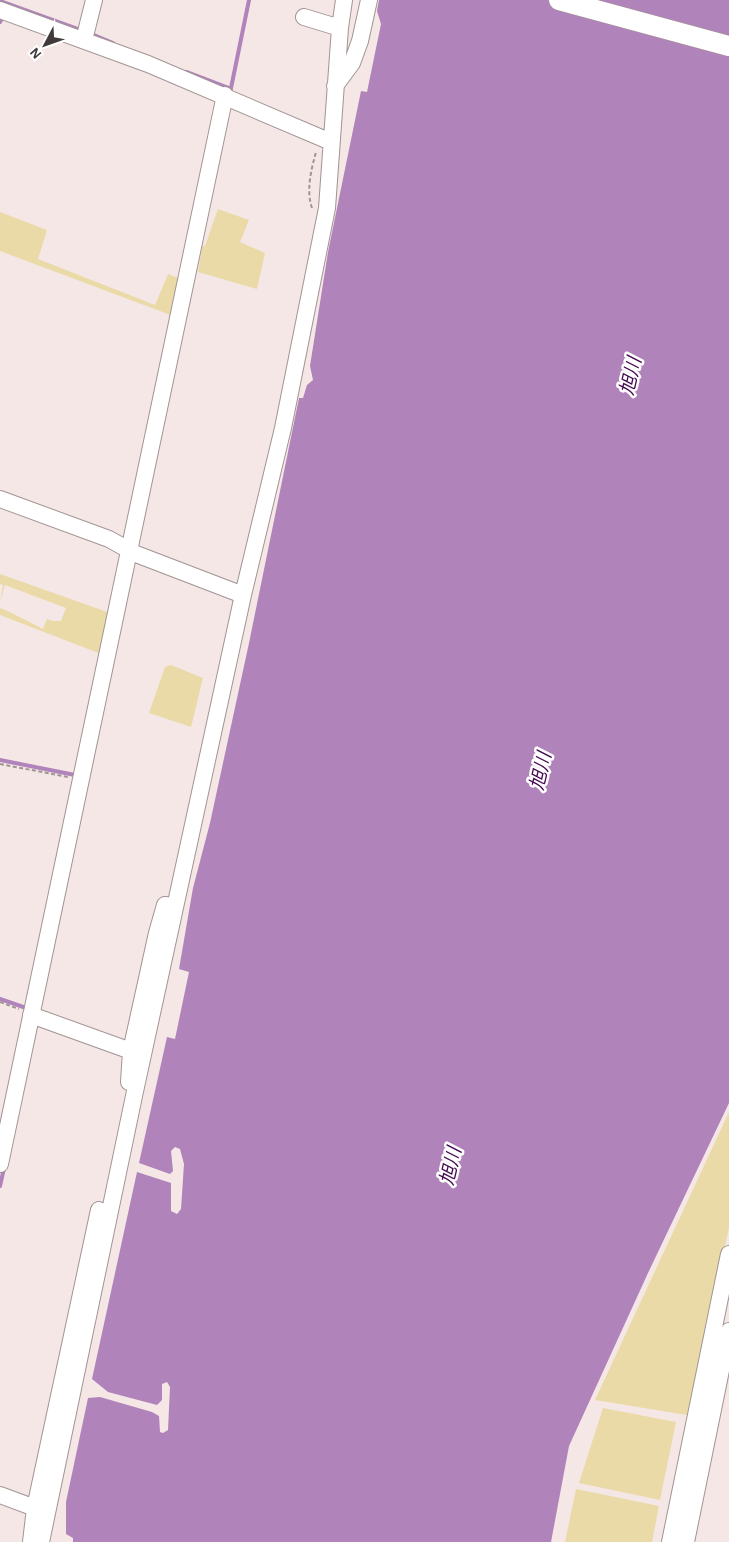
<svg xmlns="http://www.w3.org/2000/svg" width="729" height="1542" font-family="'Alegreya Sans','Noto Sans JP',sans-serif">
<rect width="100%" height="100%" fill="#f5e7e5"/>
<path fill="#eadaa7" d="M218,209L249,220L240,242L265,253L257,289L198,272L202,246H205Z
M0,212L47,230L38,259L155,305L168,274L183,280L176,317L0,251Z
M0,574L110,613L101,654L0,615V608C16,614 28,622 43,629L47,619L53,621H61L66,608L5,585L0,602L3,585L0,584Z
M171,665L203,678L191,727L149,713L165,667Z
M729,1112V1228L687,1415L595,1400Z
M603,1408L676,1422L660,1500L579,1483Z
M576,1489L659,1506L652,1542H565Z"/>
<path fill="#b083bb" d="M379,0H729V1103L648,1273L569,1446L551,1542H73V1538L66,1534V1502L88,1398L100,1397L152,1412L159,1416L160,1432L163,1433L168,1430L170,1387L167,1382L162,1384V1400L157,1405L108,1392L92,1379L137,1172L171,1183V1211L177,1214L181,1209L184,1164L180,1149L175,1147L171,1151L173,1171L170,1174L139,1163L167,1037L175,1039L189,972L179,969L193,888L210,823L249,643L299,398H303L307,385L313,380L310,366L328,252L361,91L367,92L381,24L377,11Z"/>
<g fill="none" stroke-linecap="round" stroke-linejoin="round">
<path stroke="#b083bb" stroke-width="4" d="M0,1L83,31
M0,22L1,20
M89,33L113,43
M187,72L229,88
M230,93L249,0
M0,760L75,775
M0,999L29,1009
M0,1186L4,1168"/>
<g stroke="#a19493" stroke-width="18">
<path id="minor" d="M0,10L148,64L331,142
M304,17L340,28
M84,40L94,0
M335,86L352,63L360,41L369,0
M0,499L109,539L136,554L243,595
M31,1015L131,1051
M129,1082L131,1051L157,933L165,905L172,906
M0,1164L225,95
M0,1495L35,1508
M31,1542L35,1508L99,1210
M41,1542L134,1096L243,595L283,428L327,208L340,28L344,0
M670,1542L729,1254
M686,1542L729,1331"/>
</g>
<g stroke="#a19493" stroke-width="21">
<path id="major" d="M559,0L729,46"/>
</g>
<path stroke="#9f9593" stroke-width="2" stroke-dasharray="4 2.5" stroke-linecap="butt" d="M312,208C306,191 311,170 316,152
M0,764L68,777
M0,1002L19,1009"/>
<use href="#minor" stroke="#fff" stroke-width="16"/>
<use href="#major" stroke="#fff" stroke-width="20"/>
</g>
<g text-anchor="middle" stroke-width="5" stroke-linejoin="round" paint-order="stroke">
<g font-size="19" font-style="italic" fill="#450a52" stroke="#fff">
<text transform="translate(630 376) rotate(-77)" y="7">旭川</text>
<text transform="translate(540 771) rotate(-77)" y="7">旭川</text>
<text transform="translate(450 1166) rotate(-77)" y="7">旭川</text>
</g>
</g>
<g transform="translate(45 45) rotate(229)" stroke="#ffffff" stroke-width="4" paint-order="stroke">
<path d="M0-4L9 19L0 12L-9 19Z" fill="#403b3a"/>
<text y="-8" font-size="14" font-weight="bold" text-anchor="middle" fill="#403b3a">N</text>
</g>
</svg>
